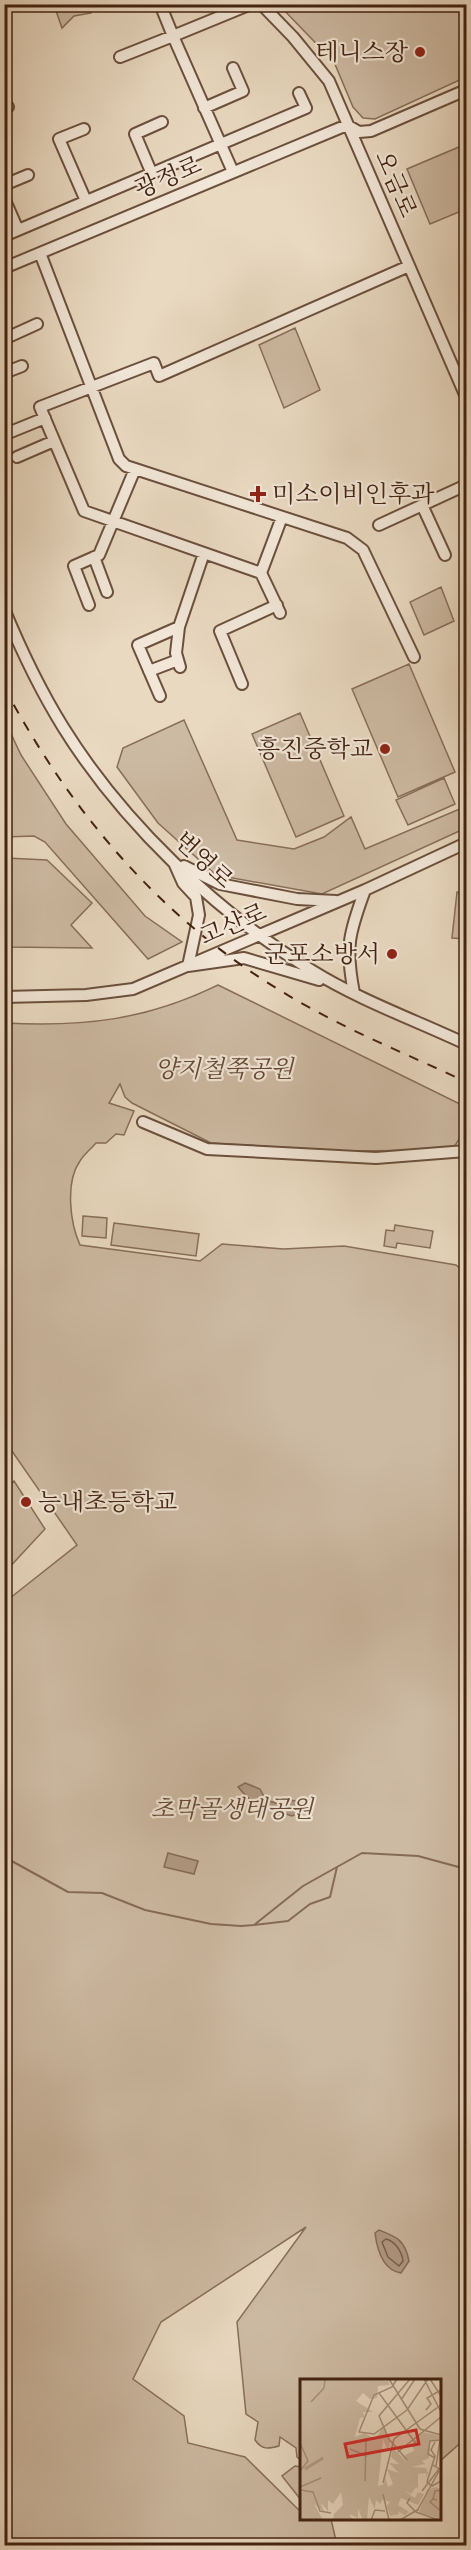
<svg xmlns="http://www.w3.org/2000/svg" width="471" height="2550" font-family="Alegreya,'Noto Serif KR',serif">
<rect width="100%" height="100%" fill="#e9d9c1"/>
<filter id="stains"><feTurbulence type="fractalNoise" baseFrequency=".00333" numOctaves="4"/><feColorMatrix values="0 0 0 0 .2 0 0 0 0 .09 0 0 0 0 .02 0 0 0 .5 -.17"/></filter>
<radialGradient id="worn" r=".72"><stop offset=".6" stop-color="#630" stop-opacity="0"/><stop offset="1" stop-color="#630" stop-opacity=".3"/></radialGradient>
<path fill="#cdbaa3" stroke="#886e5a" stroke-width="1.5" d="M54,5H88L91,13L74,16L62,28Z
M279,5H466V77L375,119L363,118L353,107L334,62Z
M466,144V209L430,224L407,169Z
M295,328L320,390L284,408L259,345Z
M441,587L454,621L424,635L410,602Z
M409,664L455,772L398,797L352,689Z
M300,713L344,816L296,837L252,734Z
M184,720L237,840L294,849L324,837L351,817L365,849L462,808H466V828L322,894L216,875L158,823L117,767L123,748Z
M5,721L21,755L66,824L145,916L182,942L148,959L45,842L34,836L5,837Z
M444,778L455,804L408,825L396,800Z
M6,858L47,860L92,903L71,925L92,948L5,947Z
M457,892L466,893V939L452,938Z
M218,985L466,1107V1129L452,1150L344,1151L211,1143L132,1103L125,1097L120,1084L109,1103L134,1111L124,1135L116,1134L106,1143H96C91,1149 84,1154 80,1161C65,1182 70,1223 80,1245L200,1261L222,1244L283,1249L344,1246L456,1265L466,1274V2438L440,2461V2380H302L301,2460L297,2457L296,2448L280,2437L279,2446C268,2449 262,2450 255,2440L258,2422L246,2414L237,2322L306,2227L161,2322L133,2379L184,2416L188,2443L245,2457L301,2512L302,2518L331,2519L337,2545H5V1602L77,1545L5,1441V1023C84,1027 147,1020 218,985Z
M83,1216L107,1218L106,1238L82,1236Z
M114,1223L199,1234L196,1256L111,1245Z
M395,1225L433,1231L430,1248L397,1243L396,1248L384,1246L386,1230L394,1231Z
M14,1481L45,1529L5,1572V1491Z
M295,2466L301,2467V2500L282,2476Z"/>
<path fill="#b19b85" stroke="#856b57" stroke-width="1.5" d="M245,1783L260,1789L266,1800L279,1804L289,1797L293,1801L305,1799L306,1810L292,1816C260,1804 264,1817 238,1787Z
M168,1853L198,1861L194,1874L164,1867Z
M379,2230C397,2237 405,2240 409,2261L401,2273C382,2270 377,2249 375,2233Z"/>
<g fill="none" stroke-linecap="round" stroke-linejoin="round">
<path stroke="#7a5e4b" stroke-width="1.5" d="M386,2239C395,2241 402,2252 403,2261L399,2266L388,2257L382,2242Z"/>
<path stroke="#856b57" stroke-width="2" d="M8,1859L68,1892L102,1893L145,1910L211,1924L241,1926L254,1925L303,1886L362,1853L418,1856L466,1869
M254,1925L288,1921L310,1904L330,1897L337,1867"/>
<g stroke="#6c503d" stroke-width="14">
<path id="minor" d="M261,4L293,37L329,81L466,397
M120,57L173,36L160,4
M4,108L8,107
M204,108L243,91L233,68
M84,129L59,139L86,201
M233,172L173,36L251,4
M152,174L135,134L162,122
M4,185L28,175
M4,198L18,230
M4,236L306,108L299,93
M40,253L119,459L126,466L347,538L363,550L414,657
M4,268L347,125L359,132L371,131L466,90
M4,339L37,324
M4,373L22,366
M8,433L45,418
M17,457L54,441
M422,505L445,555
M282,517L261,573L84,511L40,407L154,363L159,376L409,266
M379,525L466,485
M94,557L107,592
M261,573L280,613
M89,605L74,566L99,555L135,469
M4,609C21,650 40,690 63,727C122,822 216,912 311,970C359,1000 415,1020 466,1044
M179,627L176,653L180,667
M149,671L178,660
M242,684L220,631L277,605
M160,696L138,645L179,627L204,553
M175,865L183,883L196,897L199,915L188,966L244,958L319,980
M184,866L220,884L297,899L336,901
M354,993C345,947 349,933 365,890
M4,997L86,995L133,989L365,890L466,843
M143,1122L207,1149L376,1158L466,1151"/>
</g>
<use href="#minor" stroke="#f1e6d7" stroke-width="10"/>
<path stroke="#432211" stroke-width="2" stroke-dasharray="10 10" stroke-linecap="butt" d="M4,687C78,825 175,935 314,1010C363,1037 416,1058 466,1082"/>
</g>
<g fill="#8f2418" stroke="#f1e6d7" stroke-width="2">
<circle cx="420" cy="52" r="6"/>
<path d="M255 485h6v6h6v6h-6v6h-6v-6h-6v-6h6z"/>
<circle cx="385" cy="749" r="6"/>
<circle cx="392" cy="954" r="6"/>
<circle cx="26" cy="1502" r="6"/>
</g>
<g text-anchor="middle" stroke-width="4.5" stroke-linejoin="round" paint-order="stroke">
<g font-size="24" fill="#432211" stroke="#f1e6d7" text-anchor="end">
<text x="408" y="60">테니스장</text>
<text x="272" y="502" text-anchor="start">미소이비인후과</text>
<text x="373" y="757">흥진중학교</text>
<text x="380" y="962">군포소방서</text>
<text x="38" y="1510" text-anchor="start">능내초등학교</text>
</g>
<g font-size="24" fill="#432211" stroke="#f1e6d7">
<text transform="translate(168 177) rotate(-23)" y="8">광정로</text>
<text transform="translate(396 184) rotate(67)" y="8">오금로</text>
<text transform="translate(204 860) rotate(43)" y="8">번영로</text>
<text transform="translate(233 924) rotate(-23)" y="8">고산로</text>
</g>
<g font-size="24" font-style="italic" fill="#664836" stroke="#f1e6d7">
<text x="224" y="1077">양지철쭉공원</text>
<text x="232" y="1817">초막골생태공원</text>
</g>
</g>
<g transform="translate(300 2379)">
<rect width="141" height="141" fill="#e9d9c1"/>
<path d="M0,0L88,2L90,6L78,7L77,19L70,20L63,14L56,22L73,33H63L65,38L60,39L55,58L64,54L75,60L83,48L90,63L88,71L83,60L78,107L84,105L85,98L88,108L93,105L87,90L99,94L89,84L99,85L91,78L93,69L106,82L105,76L114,72L112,65L122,53L141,57V61L130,62L129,79L122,82L125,85L111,88L126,89L128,94L126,98V94L118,95V110L116,108L111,115L102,110L115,119L118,113L124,115L118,126L101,119L98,126L109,133L105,136L98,132L99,135L90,137L87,127L90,123L83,120L80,125L76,121L75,130L69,118L67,141H63L58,130V139L49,135L53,141H33L34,135L43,126L41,113L33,125L28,121V132L21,124L24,133L14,125L23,141H0V114L4,112L0,111ZM136,108L141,110V140L119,133L127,111Z" fill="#cdbaa3"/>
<path fill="none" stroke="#b19b85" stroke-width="3" d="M5,90L23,79"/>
<path fill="none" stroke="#a7907b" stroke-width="1.5" d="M89,0L120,50L141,56M97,0L92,8L74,16L59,53L74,55L107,31L128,0M124,0L141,33M130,0L141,17M79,14L117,66M101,21L115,0M11,23L24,9L25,0M126,31L131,25L127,19L141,11M135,63L131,71L135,77L127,103L132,107L141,102M0,64L8,82L0,92M50,70L67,77M98,73L141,38M135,79L128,75L130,62L141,61M107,81L89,60L79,37L110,0M136,87L140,61M65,102L66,59M83,104L94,60L141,26M0,108L21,99M0,111L13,113L20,132L31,134M122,112L139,90L133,86M83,115L89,141M110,119L107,124L116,133M133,120L130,123L141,132M137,121L133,120L135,112L141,111M117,132L139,92M116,133L139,141M71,141L75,131L85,132M100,141L119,130"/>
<path fill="#d62828" fill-opacity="0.15" stroke="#d62828" stroke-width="3" d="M116,51L119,65L48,78L45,65Z"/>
<rect width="141" height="141" fill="none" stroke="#432211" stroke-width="3"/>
</g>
<rect width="471" height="2550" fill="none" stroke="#e9d9c1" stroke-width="24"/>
<rect x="6" y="6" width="459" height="2538" fill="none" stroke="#432211" stroke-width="3"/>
<rect x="12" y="12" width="447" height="2526" fill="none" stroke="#432211" stroke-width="1.5"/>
<rect width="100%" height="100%" filter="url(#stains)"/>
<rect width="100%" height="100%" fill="url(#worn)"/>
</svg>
